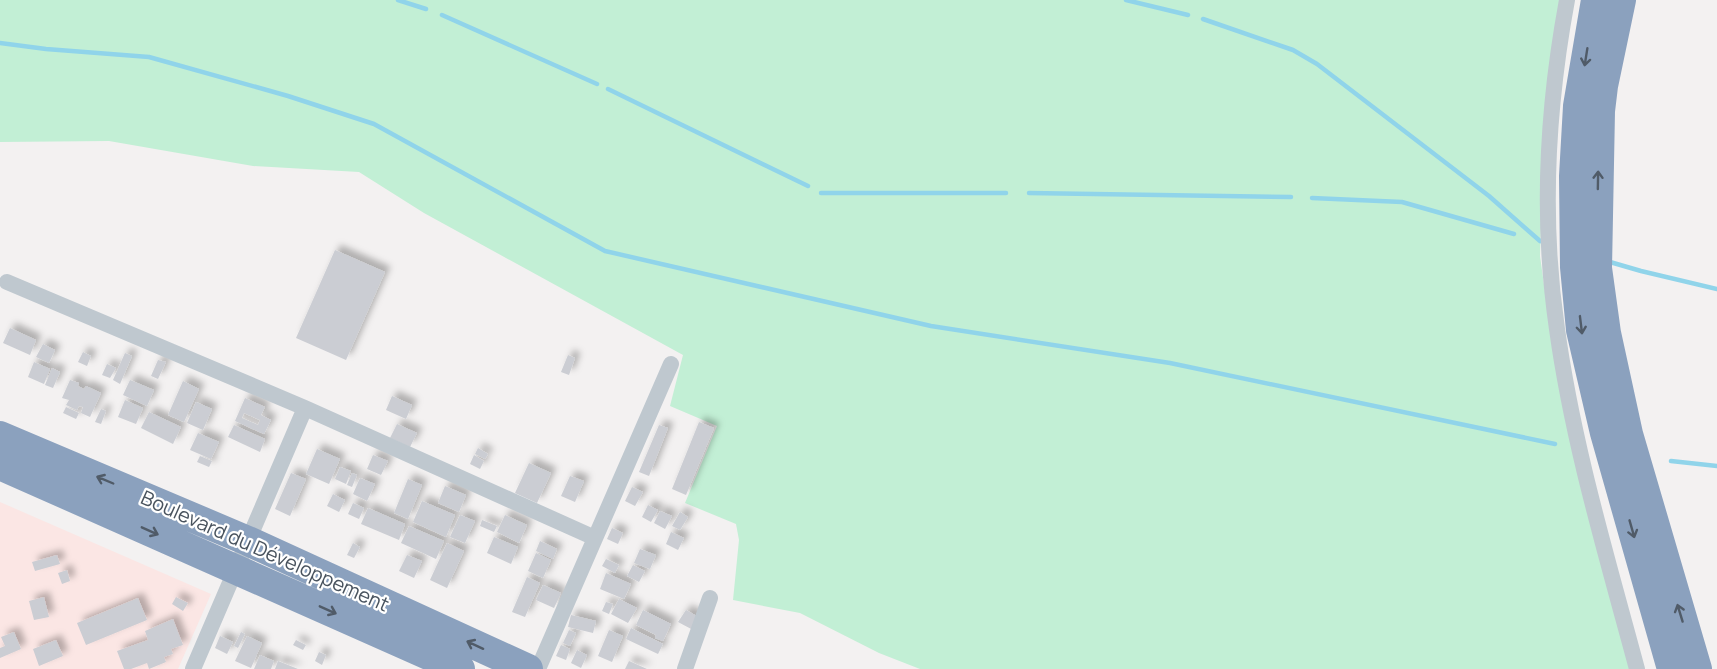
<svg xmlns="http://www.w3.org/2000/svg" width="1717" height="669" font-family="Manrope,sans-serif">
<defs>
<filter id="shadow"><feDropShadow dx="5.5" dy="-5.5" stdDeviation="3" flood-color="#0004"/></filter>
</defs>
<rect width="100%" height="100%" fill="#f3f1f1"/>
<path fill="#fbe6e4" d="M0,502L211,594L178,669H0Z"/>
<path fill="#c2efd5" d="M0,0H1561L1544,129L1540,256L1556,370L1632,669H920L879,653L800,613L733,600L739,540L736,524L685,503L717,426L670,406L683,355L424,213L359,172L253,166L109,141L0,142Z"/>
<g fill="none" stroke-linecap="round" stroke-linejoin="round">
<path stroke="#90d4ea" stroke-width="4.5" d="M398,0L426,9
M1126,0L1188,15
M442,15L597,84
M1203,19L1293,50L1317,64L1489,196L1540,241
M0,43L46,49L149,57L288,96L374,124L605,251L931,326L1170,363L1555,444
M608,89L808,186
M821,193H1006
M1029,193L1291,197
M1312,198L1402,202L1514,234
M1610,262L1641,271L1717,289
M1671,461L1717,466"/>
</g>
<path fill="#cbcdd3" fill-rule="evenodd" filter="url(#shadow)" d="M335,250L385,272L346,360L296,338Z
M10,328L36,340L30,355L3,343Z
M43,344L55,350L49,363L36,357Z
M83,352L91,356L87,366L78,362Z
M125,353L132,356L120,384L113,380Z
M568,355L575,358L569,375L561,372Z
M158,360L166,362L158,379L151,376Z
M34,362L50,369L44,384L28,377Z
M107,364L116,368L110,378L102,375Z
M52,368L60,372L53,388L45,385Z
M70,380L79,383L78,386L84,389L86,386L101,393L90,417L81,413L83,407L79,406L77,410L66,405L69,400L62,398Z
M130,380L154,390L147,406L123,395Z
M183,381L199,389L184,422L168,415Z
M392,396L412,405L406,419L386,410Z
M245,398L265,407L261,415L271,420L264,434L235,421ZM244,413L260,420L258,425L242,418Z
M125,400L143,408L136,424L118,417Z
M196,402L212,409L203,430L187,423Z
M66,407L79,413L76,419L63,413Z
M101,409L106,411L101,424L95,422Z
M149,412L181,427L173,444L141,428Z
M699,422L714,428L686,495L672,489Z
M397,424L417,433L410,447L390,438Z
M234,425L265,439L260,452L228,437Z
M659,425L668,428L649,476L639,472Z
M198,433L219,442L211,459L190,450Z
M478,448L488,454L485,459L475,454Z
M317,449L340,459L329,484L306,474Z
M373,455L388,461L381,475L367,469Z
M474,455L484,461L480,469L470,464Z
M200,456L212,461L209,467L197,462Z
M529,463L551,473L537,503L515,493Z
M340,467L351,471L346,484L335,479Z
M291,473L306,479L290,516L275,509Z
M352,473L357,475L352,487L347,485Z
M570,476L584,481L575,502L561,496Z
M360,478L375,484L367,501L353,494Z
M408,479L422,485L408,519L394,513Z
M445,486L466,495L459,512L438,503Z
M632,487L643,492L635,506L625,501Z
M333,494L345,500L339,512L327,506Z
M422,501L455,515L446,537L413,522Z
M353,503L364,508L359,519L348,514Z
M648,505L658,510L651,522L642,517Z
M368,508L405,524L399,540L361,524Z
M660,511L672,516L665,529L654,523Z
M680,512L688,517L680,530L672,526Z
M460,515L475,521L465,543L450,537Z
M505,515L527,525L519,543L497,532Z
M482,520L497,526L494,532L480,526Z
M409,526L444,541L436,559L401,543Z
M612,528L623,533L618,544L607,539Z
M671,532L684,538L678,550L666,544Z
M494,537L518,547L511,564L487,553Z
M540,541L557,549L553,559L536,551Z
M353,543L360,547L354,558L347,555Z
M447,543L464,551L447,588L430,580Z
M640,549L656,555L650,569L634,563Z
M536,553L551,560L543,578L528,571Z
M57,555L60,564L35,571L32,562Z
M407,555L422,561L414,578L399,571Z
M606,559L619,565L615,573L602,566Z
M633,565L645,571L639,582L627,576Z
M67,570L70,581L62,584L58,573Z
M606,573L631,584L624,599L600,589Z
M527,577L540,583L525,617L512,612Z
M543,585L561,593L554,608L536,600Z
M44,597L49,617L34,620L29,601Z
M176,597L188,603L183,611L172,604Z
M138,598L147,620L86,645L77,623Z
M619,599L637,608L628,623L611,614Z
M606,602L613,604L609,614L602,611Z
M643,610L671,624L663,641L655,638L656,635L636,625Z
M686,610L702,619L695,631L678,622Z
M571,615L596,621L593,633L568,627Z
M173,619L183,645L171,649L173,654L164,657L166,662L149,669L147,663L131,669H124L117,651L148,640L145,631Z
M631,628L663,644L658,654L626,639Z
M569,630L576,633L570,646L563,643Z
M609,630L623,636L612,662L598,656Z
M14,632L21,649L0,658V648L5,646L1,637Z
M241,632L245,634L238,648L234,646Z
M220,636L233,642L227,654L215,648Z
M247,636L262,643L251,668L235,661Z
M56,640L63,656L39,666L33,649Z
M296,640L306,645L303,650L293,645Z
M561,645L570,649L566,660L556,656Z
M577,650L587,655L581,668L571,663Z
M319,652L326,655L322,665L315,661Z
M260,655L274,661L271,669H254Z
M278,661L298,669H275Z
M629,661L647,669H625Z"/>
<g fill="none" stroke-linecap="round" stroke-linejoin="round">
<path stroke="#bfc8cf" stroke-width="16" d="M1567,0C1547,108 1541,220 1557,329C1573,445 1607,557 1637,669
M7,282L305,408L595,538
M193,669L305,408
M538,669L671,364
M685,669L710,598"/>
<path stroke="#8ba1be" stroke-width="30" d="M1596,0L1578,106L1574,176L1575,267L1581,330L1605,433L1672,669
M1621,0L1603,86L1600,111L1597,268L1606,333L1628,434L1697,669
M0,436L248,541L528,669
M0,465L460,669"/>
</g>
<defs><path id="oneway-shaft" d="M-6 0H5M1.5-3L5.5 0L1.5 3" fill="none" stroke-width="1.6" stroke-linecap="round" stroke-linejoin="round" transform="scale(1.5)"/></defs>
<g stroke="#505b68">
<use href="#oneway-shaft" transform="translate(1586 57) rotate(99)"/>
<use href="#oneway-shaft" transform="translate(1598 180) rotate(-89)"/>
<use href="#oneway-shaft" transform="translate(1581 325) rotate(83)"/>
<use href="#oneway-shaft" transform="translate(105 480) rotate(-157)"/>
<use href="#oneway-shaft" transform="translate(1632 529) rotate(74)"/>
<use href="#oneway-shaft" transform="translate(150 531) rotate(24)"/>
<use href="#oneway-shaft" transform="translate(328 610) rotate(24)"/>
<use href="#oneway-shaft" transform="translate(1680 613) rotate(-107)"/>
<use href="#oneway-shaft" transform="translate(475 645) rotate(-155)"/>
</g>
<g text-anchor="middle" stroke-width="4.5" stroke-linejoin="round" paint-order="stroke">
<g font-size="20" fill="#49535e" stroke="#fff">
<text transform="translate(265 551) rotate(24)" y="7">Boulevard du Développement</text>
</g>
</g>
</svg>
